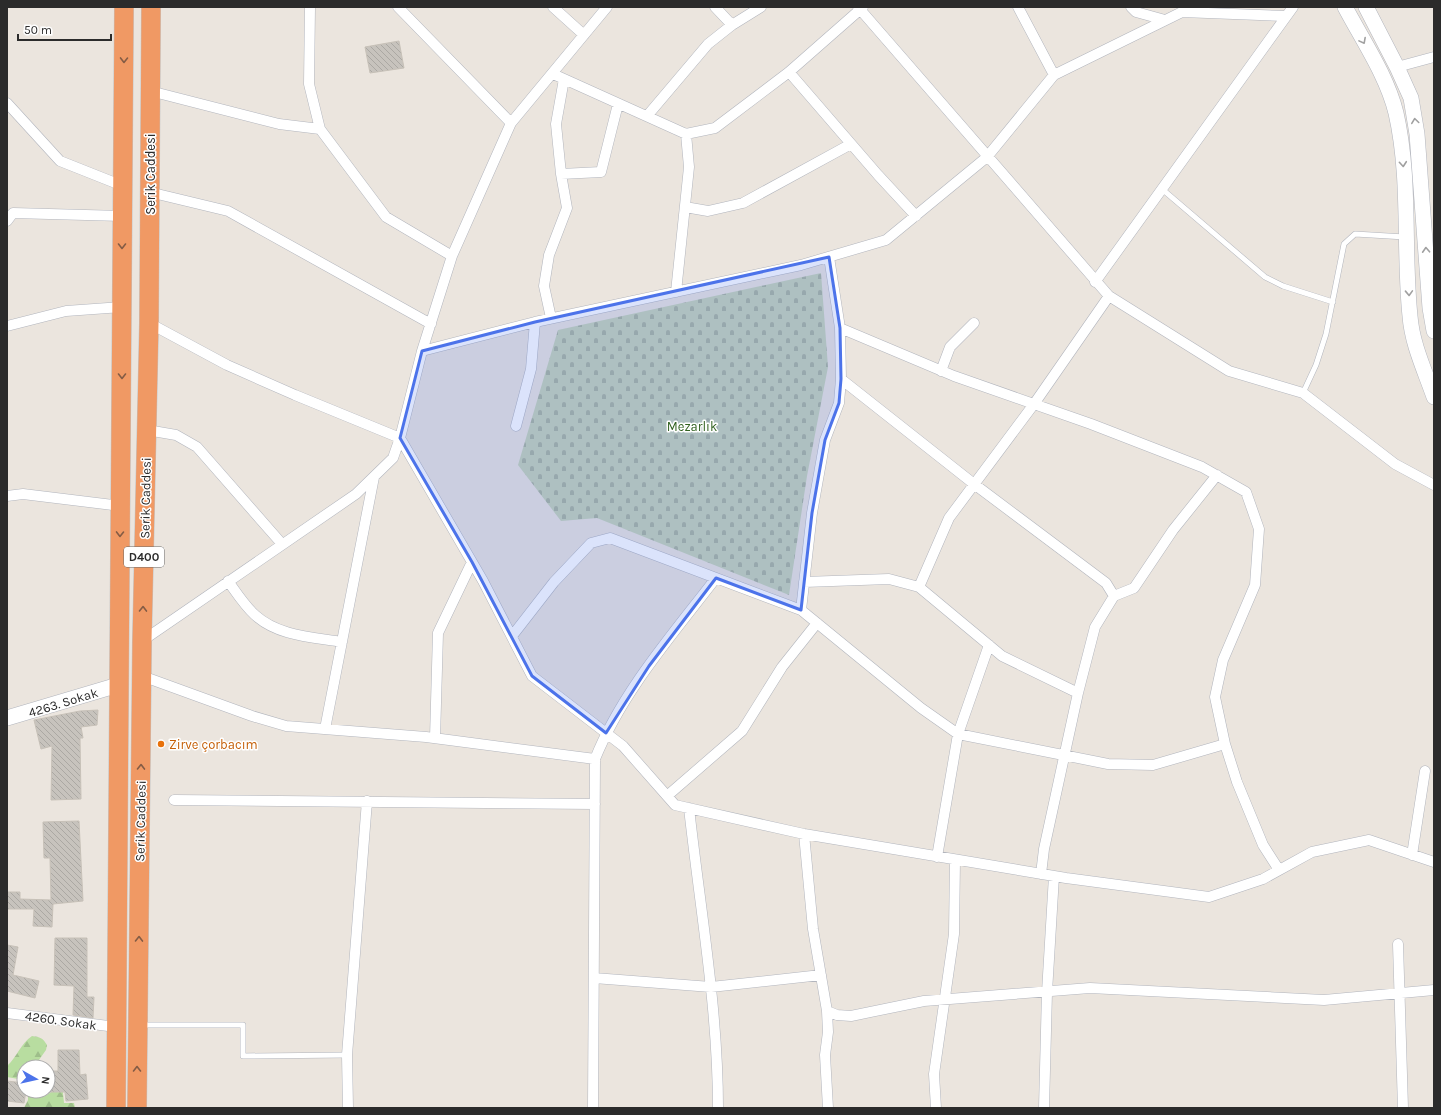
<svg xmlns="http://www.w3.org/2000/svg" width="1441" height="1115" font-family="Karla,sans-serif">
<defs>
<pattern id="forest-firs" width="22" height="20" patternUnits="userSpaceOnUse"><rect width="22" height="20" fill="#b8dda0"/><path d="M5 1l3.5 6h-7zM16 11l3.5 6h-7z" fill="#9ebe8a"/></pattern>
<pattern id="cemetery-stones" width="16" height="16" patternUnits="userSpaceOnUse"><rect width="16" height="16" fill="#c7d4b7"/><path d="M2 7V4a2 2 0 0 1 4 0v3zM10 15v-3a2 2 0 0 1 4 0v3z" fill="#abb69e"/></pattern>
<pattern id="building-back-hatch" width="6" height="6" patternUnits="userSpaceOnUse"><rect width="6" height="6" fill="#c7c3bd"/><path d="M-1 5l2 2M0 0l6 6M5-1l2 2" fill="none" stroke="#aba8a3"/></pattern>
</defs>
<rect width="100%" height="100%" fill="#ebe5de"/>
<path fill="url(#forest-firs)" d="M32,1036C40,1037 43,1038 47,1045L46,1050L34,1067H24V1080L7,1077V1066C17,1057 21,1043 32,1036Z
M62,1084L64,1103H74L75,1108H24L28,1100V1091H32L40,1097L47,1095Z"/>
<path fill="url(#cemetery-stones)" d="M821,273L828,367L807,476L789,595L597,518L561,521L518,465L558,330Z"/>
<path fill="url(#building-back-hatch)" stroke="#c7c1b8" d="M399,41L404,68L370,73L365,47Z
M98,710L97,725L81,727L83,738H80L81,799L51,800L52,746L41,749L34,720L80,711Z
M79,821L83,901L53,904L52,927L33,926L34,909H7V892H20V899L51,900L50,858H44L43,822Z
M55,938H87V997H94L93,1018L73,1015L74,986L54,985Z
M7,945L18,947L13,975L39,981L35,998L7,991Z
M58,1050H79L80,1075L86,1074L88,1099L66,1101L65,1092H48V1071H58Z
M7,1081L24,1083V1091H26L24,1103L7,1101Z"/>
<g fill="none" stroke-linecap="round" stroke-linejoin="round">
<g stroke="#b2b5bd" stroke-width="6">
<path id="lane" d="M1162,189L1265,277L1283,286L1333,302
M1303,393L1316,365L1326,334L1344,244L1355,234L1405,237
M141,1025H243V1056L347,1055"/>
</g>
<g stroke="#b2b5bd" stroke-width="11">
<path id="street" d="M310,7L309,84L320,129L386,217L452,256
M398,7L511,123
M553,7L584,35
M715,7L732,25
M858,7L1109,296L1229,371L1303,393L1395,464L1434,485
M1018,7L1054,75
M1131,7L1136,12L1165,20
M1397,67L1434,57
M789,72L878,175L916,216
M553,74L686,134L715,128L789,72L863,7
M150,91L279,124L320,129
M7,103L60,161L123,186
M647,116L708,44L732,25L761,7
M561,174L556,124L564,79
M149,192L228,211L431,324
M685,207L708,211L743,203L851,144
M7,221L13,213L122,216
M1095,282L1293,7
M676,292L689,167L686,134
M551,318L544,286L549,255L567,208L561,174L601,172L618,104
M149,323L227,365L295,395L400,438L483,581L532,676L623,746L675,805L804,834L1066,878L1209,897L1263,879L1312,852L1369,840L1434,862
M7,326L66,311L122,307
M840,328L954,376L1091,424L1202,467L1246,492L1259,529L1255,585L1223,660L1215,697L1225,744L1237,782L1263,845L1279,870
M422,351L535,322L801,265L886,240L987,157L1054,75L1182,12L1286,16
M941,371L950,347L974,323
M841,379L974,484L1106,583L1114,596
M516,426L531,369L535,322
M147,430L176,435L197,447L282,544
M7,496L23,494L121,506
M228,581C236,592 244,605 255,615C278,636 312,637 342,642
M804,582L889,579L919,587L1002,656L1078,693
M919,587L949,518L1034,404L1109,296
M801,610L812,513L825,440L839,403L841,379L840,328L829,257
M512,636L554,582L591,543L610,538L801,610L921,708L958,734L1108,764L1153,765L1225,744
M142,641L356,494L393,458L400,438L422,351L452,256L511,123L607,7
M142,676L252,716L286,726L426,737L595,759
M325,729L374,477
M435,738L438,633L472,562
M667,796L742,731L782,667L817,623
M174,800L595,804
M689,808C700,908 718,1008 718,1108
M804,834L813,929L827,1011L828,1032L825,1055L828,1108
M1412,855L1425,771
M937,857L958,734L989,645
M1041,874L1044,849L1078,693L1095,627L1114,596L1134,588L1173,530L1217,475
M1398,944L1403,1108
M594,978L711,987L821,975
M827,1011L837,1015L851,1016L924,1001L1090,988L1324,1000L1434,990
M7,1013L116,1027
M348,1108L347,1055L367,801
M593,1108L595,759C622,692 672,635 716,578
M936,1108L934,1074L954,934L955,860
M1044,1108L1047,992L1054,876"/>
</g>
<g stroke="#b2b5bd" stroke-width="16">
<path id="secondary" d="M1345,7C1363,41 1387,76 1396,113C1411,179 1403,249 1410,316C1412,344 1425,371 1434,397
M1366,7L1397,67L1411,98L1417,134L1430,308L1434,331
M7,718L118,685"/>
</g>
<g stroke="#c4c4c4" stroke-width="20">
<path id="highway" d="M116,1108L124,7
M137,1108L142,641L149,323L151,7"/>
</g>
<use href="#lane" stroke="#fff" stroke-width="5"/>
<use href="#street" stroke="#fff" stroke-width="10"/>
<use href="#secondary" stroke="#fff" stroke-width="15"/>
<use href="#highway" stroke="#f09964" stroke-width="19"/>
</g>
<defs><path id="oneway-chevron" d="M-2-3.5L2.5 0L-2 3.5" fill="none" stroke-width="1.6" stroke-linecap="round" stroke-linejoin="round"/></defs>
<g stroke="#a0a0a0">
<use href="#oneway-chevron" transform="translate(1363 41) rotate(62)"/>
<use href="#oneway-chevron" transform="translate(1415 121) rotate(-98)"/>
<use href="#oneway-chevron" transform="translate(1403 164) rotate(85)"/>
<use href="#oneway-chevron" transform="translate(1426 250) rotate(-93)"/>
<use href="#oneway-chevron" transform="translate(1409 293) rotate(88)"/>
</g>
<g stroke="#845c45">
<use href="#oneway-chevron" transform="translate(124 60) rotate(91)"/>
<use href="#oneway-chevron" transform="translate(122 246) rotate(90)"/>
<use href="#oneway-chevron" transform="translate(122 376) rotate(90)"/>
<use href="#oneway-chevron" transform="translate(120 534) rotate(91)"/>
<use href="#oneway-chevron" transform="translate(143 609) rotate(-89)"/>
<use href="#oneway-chevron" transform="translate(141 767) rotate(-89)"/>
<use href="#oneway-chevron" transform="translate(139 939) rotate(-89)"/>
<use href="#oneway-chevron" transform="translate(137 1069) rotate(-90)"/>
</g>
<path fill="#4c73ea" fill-opacity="0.2" stroke="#4c73ea" stroke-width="3" stroke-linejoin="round" d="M829,257L840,328L841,379L839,403L825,440L812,513L801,610L716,578L649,666L606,733L532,676L472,562L400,438L422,351L535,322Z"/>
<circle fill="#e8710a" stroke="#fff" stroke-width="1.5" cx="161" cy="744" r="4"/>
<g text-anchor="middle" stroke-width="3" stroke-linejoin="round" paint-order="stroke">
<rect fill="#fff" stroke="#6b6b6b" stroke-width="1" x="124" y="547" width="40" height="20" rx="3"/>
<g font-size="12" font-weight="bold" fill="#2b2b2b">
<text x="144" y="561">D400</text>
</g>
<g font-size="13" fill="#2b2b2b" stroke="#fff">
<text transform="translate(150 174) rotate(-90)" y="5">Serik Caddesi</text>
<text transform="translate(145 498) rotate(-89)" y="5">Serik Caddesi</text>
<text transform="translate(63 702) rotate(-17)" y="5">4263. Sokak</text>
<text transform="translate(140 821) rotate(-89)" y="5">Serik Caddesi</text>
<text transform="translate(61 1020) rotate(8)" y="5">4260. Sokak</text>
</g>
<g font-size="13" fill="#326221" stroke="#fff">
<text x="692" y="431">Mezarlık</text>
</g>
<g font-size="13" fill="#c56008" stroke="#fff" text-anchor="start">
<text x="169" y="749">Zirve çorbacım</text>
</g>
</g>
<rect width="1441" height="1115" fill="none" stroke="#2b2b2b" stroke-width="16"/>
<g transform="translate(36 1079) rotate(98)"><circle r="19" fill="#ffffff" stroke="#aaaaaa"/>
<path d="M0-3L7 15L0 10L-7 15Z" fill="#4c73ea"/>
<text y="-6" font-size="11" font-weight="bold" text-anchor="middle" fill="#2b2b2b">N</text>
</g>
<path d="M18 34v6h93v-6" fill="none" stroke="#2b2b2b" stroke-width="2"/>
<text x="24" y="34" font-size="12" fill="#2b2b2b" stroke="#ffffff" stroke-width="3" paint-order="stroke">50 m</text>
</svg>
